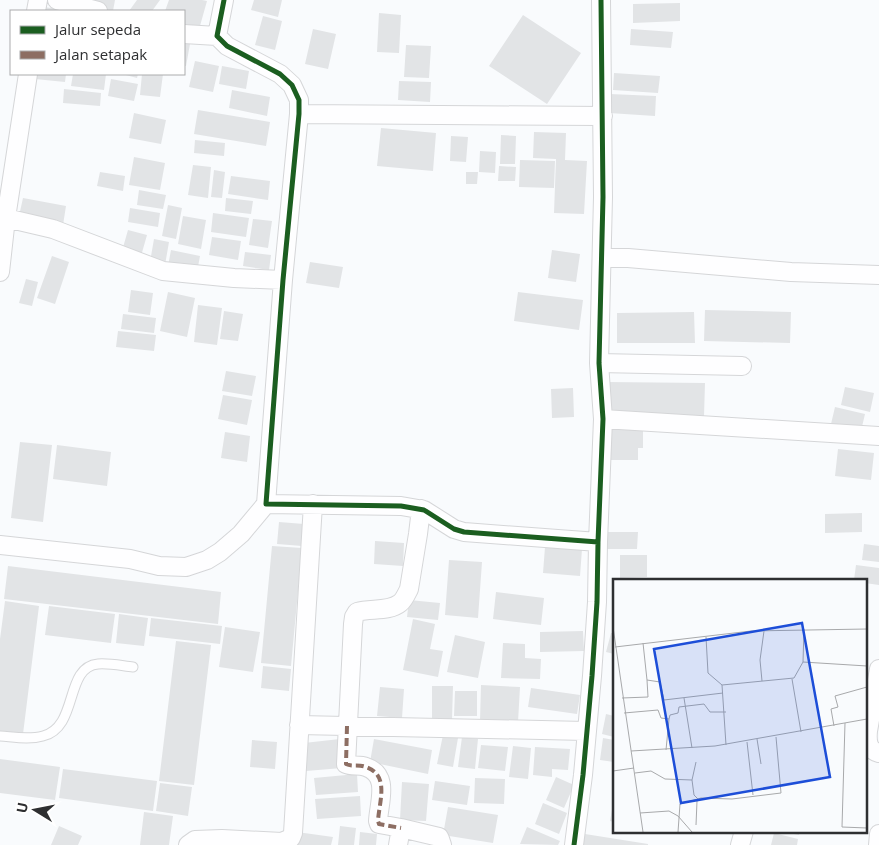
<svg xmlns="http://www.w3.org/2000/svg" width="879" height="845" font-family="'Open Sans',sans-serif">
<rect width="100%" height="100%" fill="#f9fbfd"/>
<path fill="#e2e4e6" d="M83,0H115L113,11L82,5Z
M137,0H160L152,11H129Z
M169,0H202L207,1L198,33L184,29V11H165Z
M254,0H282L278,17L251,10Z
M680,3V21L633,23V4Z
M43,7L67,10V11H42Z
M379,13L401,15L399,53L377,52Z
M523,15L581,53L547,104L489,66Z
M263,16L282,21L275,50L255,45Z
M313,29L336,34L328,69L305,64Z
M631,29L673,32L671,48L630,45Z
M184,43L190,44L186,66H184Z
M406,45L431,46L429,78L404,77Z
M195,61L219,66L213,92L189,87Z
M222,66L249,71L246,89L219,84Z
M614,73L660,76L658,93L613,90Z
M36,74H66L65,82L35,79Z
M73,74H106L104,90L71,86Z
M122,74H138L137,78Z
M142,74H163L160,97L140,95Z
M111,79L138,84L134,101L108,96Z
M399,81L431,82L430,102L398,100Z
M64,89L101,93L100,106L63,103Z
M232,90L270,97L267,116L229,108Z
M610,94L656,96L655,116L609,113Z
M198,110L270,122L266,146L194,134Z
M134,113L166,120L161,144L129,138Z
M381,128L436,133L433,171L377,166Z
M534,132L566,133L565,160L587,161L584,214L554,213L556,159L533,158Z
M501,135L516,136L515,164H500Z
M451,136L468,137L466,162L450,161Z
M195,140L225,143L224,156L194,153Z
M480,151L496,152L495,173L479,172Z
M134,157L165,163L160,190L129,185Z
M520,160L555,161L554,188L519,187Z
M193,165L211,167L208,198L188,195Z
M499,166L516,167L515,181H498Z
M214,170L225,172L222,198L211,197Z
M100,172L125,176L123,191L97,186Z
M466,172H478L477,184H466Z
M231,176L270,181L268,200L228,194Z
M139,190L166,195L163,209L137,205Z
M23,198L66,206L63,225L19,216Z
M226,198L253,201L251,214L225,211Z
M168,205L182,208L176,239L162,236Z
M130,208L160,213L158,227L128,222Z
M213,213L249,218L246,237L211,232Z
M183,216L206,220L201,249L178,244Z
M253,219L272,221L268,248L249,245Z
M128,230L147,235L141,256L122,251Z
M212,237L241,241L238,260L209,255Z
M154,239L169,242L165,265L150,262Z
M171,250L200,256L197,272L168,266Z
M552,250L580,254L576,282L548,278Z
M245,252L271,255L269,270L243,266Z
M52,256L69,262L55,304L37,298Z
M310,262L343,267L339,288L306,283Z
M26,279L38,282L32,306L19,303Z
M131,290L153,293L150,315L128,312Z
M168,292L195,298L187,337L160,331Z
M518,292L583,300L579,330L514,321Z
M198,305L222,308L217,345L194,342Z
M705,310L791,312L790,343L704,341Z
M224,311L243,314L238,341L220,339Z
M694,312L695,343H617V313Z
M123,314L156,318L154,333L121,329Z
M118,331L156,335L154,351L116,347Z
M226,371L256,376L252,396L222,391Z
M607,382L705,383L704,416L606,414Z
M845,387L874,393L870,412L841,405Z
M573,388L574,417L552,418L551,389Z
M223,395L252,400L247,425L218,419Z
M835,407L865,414L861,431L831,424Z
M643,426V448H638V460H611L610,427Z
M225,432L250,436L247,462L221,458Z
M20,442L52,445L43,522L11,518Z
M57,445L111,452L107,486L53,479Z
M838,449L874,453L871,480L835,476Z
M862,513V532L825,533V514Z
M279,522L304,524L302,546L277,544Z
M603,532H638L637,549H603Z
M375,541L404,543L403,566L374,564Z
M864,544L879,546V562L862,560Z
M272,546L302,548L291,666L261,663Z
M545,547L582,549L580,576L543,573Z
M620,555H647V577L620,578Z
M449,560L482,562L478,618L445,615Z
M856,565L879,568V585L865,583V580H854Z
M8,566L221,592L218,624L4,599Z
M496,592L544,598L541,625L493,619Z
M409,600L440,603L438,620L407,617Z
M5,601L39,606L23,734L0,731V639Z
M49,606L115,614L111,643L45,635Z
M119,614L148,618L144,646L116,643Z
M151,618L222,626L220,644L149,636Z
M413,619L435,624L430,649L443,651L438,677L403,670Z
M225,627L260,632L253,672L219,667Z
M583,631L584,651L540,652V632Z
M611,633H614V654L606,652Z
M455,635L485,642L478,678L447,672Z
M176,641L211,645L194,785L159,781Z
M503,643L525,644V658L541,659L540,679L501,678Z
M263,666L291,669L289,691L261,688Z
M481,685L520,687L518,722L480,721Z
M432,686H453L452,720H432Z
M380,687L404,689L402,718L377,716Z
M531,688L580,695L577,714L528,707Z
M455,691H477V716H454Z
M606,714L614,716V737L602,734Z
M443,735L458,738L453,767L437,764Z
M462,737L478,739L475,769L458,767Z
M603,738L614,740V762L600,760Z
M340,739L342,768L306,771L304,743Z
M374,739L432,750L428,774L370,762Z
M252,740L277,742L275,769L250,767Z
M481,745L508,747L505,771L478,768Z
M513,746L531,748L528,779L509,777Z
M535,747L570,749L568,770L552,769V777L533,775Z
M0,759L60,767L55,800L0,793Z
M63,769L157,781L153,811L59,798Z
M357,774L358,792L316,795L314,778Z
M556,777L574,785L564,808L546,800Z
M475,778L505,779L504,804L474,803Z
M435,781L470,786L467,805L432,800Z
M402,782L429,784L426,821L400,820Z
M160,783L192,787L188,816L156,811Z
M360,796L361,816L317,819L315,799Z
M543,803L567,813L559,834L535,824Z
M613,804H614V822L610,821Z
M448,807L498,815L493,843L443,835Z
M144,812L173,816L169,845H140Z
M59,826L82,836L78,845H51Z
M340,826L356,828L354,845H338Z
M527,827L560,841L558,845L520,844Z
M783,831H800L799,835L783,832Z
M297,832L333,837L331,845H295Z
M360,832L377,834L376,845H359Z
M774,833L798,839L797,845H771Z
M585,834L648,844V845H583Z"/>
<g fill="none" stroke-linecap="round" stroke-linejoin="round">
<g stroke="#d5d6d8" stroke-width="11">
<path id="lane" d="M0,736C14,737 29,740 43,736C79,727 64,667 98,664C109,663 123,666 133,667"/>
</g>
<g stroke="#d5d6d8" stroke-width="20">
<path id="street" d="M57,0L98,11
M224,0L217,36L227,46L280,74L292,85L299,100V114L283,280L266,504L401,506L424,510L454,529L464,532L598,542
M36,11L38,0
M184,34L217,36
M299,114L603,116
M6,218L53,229L163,271L234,278L283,280
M602,258H628L791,272L879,275
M0,272L6,218L28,74
M599,363L742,366
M603,419L879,436
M0,545L130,559L159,566L186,567L207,560L220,552L241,534L266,504
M879,669L868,731C867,742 868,750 879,753
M299,725L586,731
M401,828L379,824L378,821C379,802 390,775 366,767C359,764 352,767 346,764L353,624L354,617L357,612C371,608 389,612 400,603C404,600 407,593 409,589L418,534L421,509
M188,845L195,840L222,839L282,842L291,838L293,833L313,504
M398,845L401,828L439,837L440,839L442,845
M574,845L583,775L592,676L597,602L598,542L603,419L599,363L603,197L601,0
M740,845L744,831
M878,845L879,834"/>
</g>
<use href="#lane" stroke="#fefeff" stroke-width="9"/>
<use href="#street" stroke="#fefeff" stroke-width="18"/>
<path stroke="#8d6e63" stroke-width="4" stroke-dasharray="8 4" stroke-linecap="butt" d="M347,726L346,764C352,767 359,764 366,767C390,775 379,802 378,821L379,824L401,828"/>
<g stroke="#fff" stroke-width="8">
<path id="cycleway" d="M224,0L217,36L227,46L280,74L292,85L299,100V114L283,280L266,504L401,506L424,510L454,529L464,532L598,542
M574,845L583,775L592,676L597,602L598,542L603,419L599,363L603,197L601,0"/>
</g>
<use href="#cycleway" stroke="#1b5e20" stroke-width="5"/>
</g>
<g transform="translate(613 579)">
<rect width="254" height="254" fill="#f9fbfd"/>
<path fill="none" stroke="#a8a9ab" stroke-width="1" d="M0,48L30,253M93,58L95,94L109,106M30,64L34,101L47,103L51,121L110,114M2,68L138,52L254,50M190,83L191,50M179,100L188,153M149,102L147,81L151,52M9,119L35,118L34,101M71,119L79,169M11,134L45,131L48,139L56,140L53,171M56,140L57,136L65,134L66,128L91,125L97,133H113M232,144L229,248L254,249M221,147L218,130L225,128L222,117L254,108M144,160L148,185M134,163L140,216M113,166L109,106L181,99L190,83L254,87M18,172L102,167L254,140M83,183L79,201L81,216L85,220M0,192L21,189M22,194L38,192L52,200L79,201M27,234L56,232L65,237L79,253M83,246L84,222M65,253L67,225L88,219L119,220L168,214L163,158"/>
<path fill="#1d4ed8" fill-opacity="0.15" stroke="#1d4ed8" stroke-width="2.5" d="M189,44L217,198L68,224L41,70Z"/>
<rect width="254" height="254" fill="none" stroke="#2e2f31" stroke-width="2.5"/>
</g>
<rect x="10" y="10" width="175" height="65" fill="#ffffff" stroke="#abacad"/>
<rect x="20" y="26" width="25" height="8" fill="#1b5e20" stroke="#abacad"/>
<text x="55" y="35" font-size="15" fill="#2e2f31">Jalur sepeda</text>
<rect x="20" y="51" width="25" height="8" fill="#8d6e63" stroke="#abacad"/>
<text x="55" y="60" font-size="15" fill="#2e2f31">Jalan setapak</text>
<g transform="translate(35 810) rotate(280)" stroke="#ffffff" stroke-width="4" paint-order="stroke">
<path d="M0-4L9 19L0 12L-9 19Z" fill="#2e2f31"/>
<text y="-8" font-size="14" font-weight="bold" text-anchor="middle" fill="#2e2f31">U</text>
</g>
</svg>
